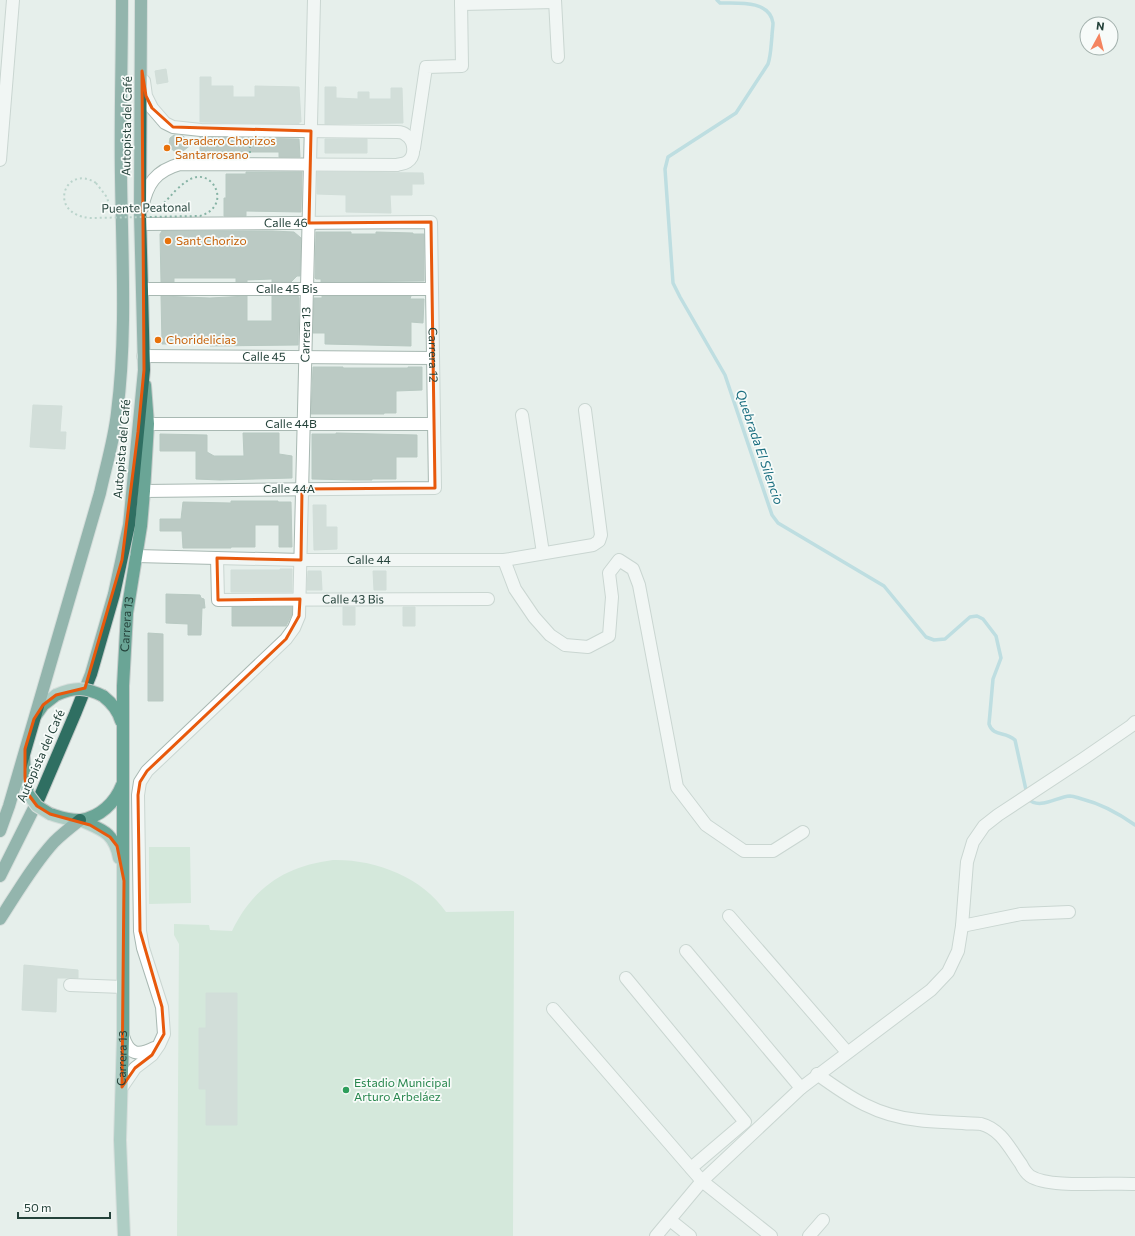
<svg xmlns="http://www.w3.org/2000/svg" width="1135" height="1236" font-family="Commissioner,sans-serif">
<rect width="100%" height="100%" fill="#e6efeb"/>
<path fill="#bfe0c8" d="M149,847H190L191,903L149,904Z
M333,860C375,859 422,877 446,912L514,911L513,1236H177L179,944L174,935V924L209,925L210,930L232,931C253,887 286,866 333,860Z"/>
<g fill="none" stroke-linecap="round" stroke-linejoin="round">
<path stroke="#8ec9d4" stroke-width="3.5" d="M717,0L720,3C738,3 770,0 773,23C773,27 772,32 772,36C771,45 771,55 768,64L736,113L668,157L665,169L673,283L680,297L725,375L772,515L778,523L884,586L926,637L934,640L945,639L970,617L977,616L983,619L996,636L1001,658L993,679L989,724C993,737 1005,731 1015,740L1028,799C1040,810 1056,797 1070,796C1074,796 1078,798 1082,799C1102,804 1118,813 1135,825"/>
</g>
<path fill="#bbcac4" stroke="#b8c9c2" d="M166,69L168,82L157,84L155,71Z
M200,77H211V86H233V97H255V86L299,87L301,122H299V124L200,122Z
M325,87H336V98L358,99V92H369V99H391V88H402L403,123L325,124Z
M174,135L183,136L192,144L183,151L177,152L174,151L169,147V144L170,138Z
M200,137L299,139L300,157H279V152H200Z
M325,139H367V153H325Z
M246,172H302L301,212L246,211V216H224V198H226V174H246Z
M317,172L423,173L424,184H412V195H390L391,213L346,212V195L317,194Z
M162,231H272L294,232L301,238L300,276H297L291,282H272V279L247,280V282H236V278H174V282H161L160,234Z
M316,232H351V234H376V232L413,233V234H424V281L321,282V279H316L315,278Z
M161,296L210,298L247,296V321H272V296H298L299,298L298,345L210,346V344H162Z
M322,296H411L410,299H424L423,323L411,322V346L325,344V333H313L314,298H322Z
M313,367H343V368H408V367H422V390L396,391V413H384V414H311Z
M33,405L62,406L60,432H66L65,449L30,447Z
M243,433H279V454L292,456V478L220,480L196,479V451H160V434L207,435V452L214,456H244Z
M336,433L417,435V457H396V479H372V480H354L312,479V434H336Z
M231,501H278V502H291L292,547H279V525H255V547H231V548H183L182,531H160V519H181L183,502L231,503Z
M313,505H326V527H337V549L314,550Z
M280,569H292V592H231V570H280Z
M308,571H321L322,590H307Z
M373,571H386V590H374Z
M166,594L200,595L201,598L204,599L205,608H202L201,635H188V624L166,623Z
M232,607H292V614L286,626H232Z
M343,607H355V625H343Z
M403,607H415V626H403Z
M148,633L163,634V701H148Z
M24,965L78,970V978H57L56,1012L22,1010Z
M206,993H237V1125H206V1089H199V1028H206Z"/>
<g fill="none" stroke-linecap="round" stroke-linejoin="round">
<g stroke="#a8b8b2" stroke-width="14">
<g id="minor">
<path d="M555,0L558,57"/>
<path d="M461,4L555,2"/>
<path d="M414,148L426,67L462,66L461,0"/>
<path d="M0,160L13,0"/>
<path d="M142,208C147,184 155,171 180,164L397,165C400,164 404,164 407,162C416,156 415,141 406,135C404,133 400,132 397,132L201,130L173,127L165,123L152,108L146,96L144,81"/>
<path id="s1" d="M141,224L431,222L435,488L144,491"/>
<path id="s2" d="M142,289H432"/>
<path id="s3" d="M143,356L433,358"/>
<path d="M522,415L543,553"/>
<path id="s4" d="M148,424H434"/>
<path id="s5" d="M136,556L301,560H504L593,545L599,541L601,535L585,410"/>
<path id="s6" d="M217,558L218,600L488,599"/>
<path d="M504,560L515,589L534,617L550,635L565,645L588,647L609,636L612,597L609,573L619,560L633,569L639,585L677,787L706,825L744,851H773L803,832"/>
<path d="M729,916L847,1052"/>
<path d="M962,926L1021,914L1069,912"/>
<path d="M686,951L801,1088"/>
<path d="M626,978L745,1122L691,1168"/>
<path d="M70,985L123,987"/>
<path d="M553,1009L702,1181L771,1236"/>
<path d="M123,1036C129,1055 138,1056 154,1048"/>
<path d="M817,1074C850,1098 877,1116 918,1120C933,1122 948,1122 963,1123C969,1124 976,1123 981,1124C1001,1129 1010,1149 1021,1164C1023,1168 1026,1173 1030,1176C1050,1189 1109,1182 1135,1184"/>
<path id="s7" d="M122,1087L135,1068L152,1055L159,1045L164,1034L162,1007L143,948L140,931L138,795L140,782L147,771L286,639L294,628L299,616L314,0"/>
<path d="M670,1220L690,1236"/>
<path d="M656,1236L702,1181L801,1088L931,990L948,972L958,951L962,926L967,862L973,842L984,826L998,815L1083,759L1131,726L1135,722"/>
<path d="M809,1236L823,1220"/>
</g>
</g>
<g stroke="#c2cac8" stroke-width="14">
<g id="major">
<path d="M103,696C112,703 118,710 121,721"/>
<path d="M36,715L43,705L56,695"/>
<path d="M24,758L25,779L28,794"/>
<path d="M50,814C60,817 70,821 81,820C100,817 115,803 122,785"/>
<path d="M80,820C102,830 114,832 119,858"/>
<path id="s8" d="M124,1236L120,1140L123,1036V686L127,613L141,526L144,491L148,424L145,385"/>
</g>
</g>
<g stroke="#c2cac8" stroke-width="14">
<path id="highway" d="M0,831L9,806L100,493C106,466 114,440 117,413C127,335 122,255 121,176C120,117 122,59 122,0
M0,876L40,796L75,714L91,674L114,594L129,525L144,370L140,213L141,0
M0,919C17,893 33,865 54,842C62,834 71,827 80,820"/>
</g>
<path stroke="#86b3a5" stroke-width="2" stroke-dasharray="2 3" stroke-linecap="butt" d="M250,141V153
M96,183L106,196L109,203
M160,212L164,203L177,189"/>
<use href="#minor" stroke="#fff" stroke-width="12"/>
<use href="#major" stroke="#6aa596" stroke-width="12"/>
<use href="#highway" stroke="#2f6f62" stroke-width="12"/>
<g stroke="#c2cac8" stroke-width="14" stroke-linecap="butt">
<path id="major-bridge" d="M56,695C75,687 85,687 103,696
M28,794L37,806L50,814"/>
</g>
<path stroke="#86b3a5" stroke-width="2" stroke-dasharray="2 3" stroke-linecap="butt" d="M96,183C65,163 46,214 90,218L200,216C232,206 214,170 193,178C187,180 182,185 177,189"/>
<use href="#major-bridge" stroke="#6aa596" stroke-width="12"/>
</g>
<path d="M0 0H1135V1236H0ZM142,71L146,96L152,108L173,127L311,131L309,223L431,222L435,488L302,489L301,560L217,558L218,600L300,599L299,616L286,639L147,771L140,782L138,795L140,931L162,1007L164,1034L152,1055L135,1068L122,1087L124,881L117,846L110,837L90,825L50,814L37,806L28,794L25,779V749L34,719L43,705L56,695L85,688L122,560L138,432L144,370Z" fill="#e6efeb" fill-opacity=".55" fill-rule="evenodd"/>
<path fill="none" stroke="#e8590c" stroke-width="3" stroke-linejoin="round" d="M142,71L146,96L152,108L173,127L311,131L309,223L431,222L435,488L302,489L301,560L217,558L218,600L300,599L299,616L286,639L147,771L140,782L138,795L140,931L162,1007L164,1034L152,1055L135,1068L122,1087L124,881L117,846L110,837L90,825L50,814L37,806L28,794L25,779V749L34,719L43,705L56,695L85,688L122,560L138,432L144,370Z"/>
<g fill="#e8710a" stroke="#f7fbf9" stroke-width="1.5">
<circle cx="167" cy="148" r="4"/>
<circle cx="168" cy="241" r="4"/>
<circle cx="158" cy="340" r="4"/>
</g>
<circle fill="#2e9e5b" stroke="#f7fbf9" stroke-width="1.5" cx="346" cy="1090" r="4"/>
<g text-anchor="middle" stroke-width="3.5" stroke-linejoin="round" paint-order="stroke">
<g font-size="12" fill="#24423a" stroke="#f7fbf9">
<text transform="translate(127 126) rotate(-89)" y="4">Autopista del Café</text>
<text transform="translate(146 208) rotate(-1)" y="4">Puente Peatonal</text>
<text dy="4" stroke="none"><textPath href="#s1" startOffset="145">Calle 46</textPath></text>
<text dy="4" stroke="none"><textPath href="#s2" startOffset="145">Calle 45 Bis</textPath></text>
<text dy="4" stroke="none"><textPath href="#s7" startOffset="837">Carrera 13</textPath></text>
<text dy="4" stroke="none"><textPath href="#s1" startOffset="423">Carrera 12</textPath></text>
<text dy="4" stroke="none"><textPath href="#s3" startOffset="121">Calle 45</textPath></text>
<text dy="4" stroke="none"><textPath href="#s4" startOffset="143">Calle 44B</textPath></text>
<text transform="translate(122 449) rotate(-85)" y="4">Autopista del Café</text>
<text x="289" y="493">Calle 44A</text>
<text dy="4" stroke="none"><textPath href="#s5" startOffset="233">Calle 44</textPath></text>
<text dy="4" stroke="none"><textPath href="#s6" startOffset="177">Calle 43 Bis</textPath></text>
<text dy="4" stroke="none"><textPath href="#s8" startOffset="612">Carrera 13</textPath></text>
<text transform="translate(41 756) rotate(-66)" y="4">Autopista del Café</text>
<text dy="4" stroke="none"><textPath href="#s8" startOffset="178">Carrera 13</textPath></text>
</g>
<g font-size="12" fill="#c56008" stroke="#f7fbf9" text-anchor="start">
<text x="175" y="145">Paradero Chorizos<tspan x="175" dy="14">Santarrosano</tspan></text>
<text x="176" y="245">Sant Chorizo</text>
<text x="166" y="344">Choridelicias</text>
</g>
<g font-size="12" fill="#27864d" stroke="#f7fbf9" text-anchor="start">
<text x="354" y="1087">Estadio Municipal<tspan x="354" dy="14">Arturo Arbeláez</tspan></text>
</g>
<g font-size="13" font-style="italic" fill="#1c6f80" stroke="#f7fbf9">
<text transform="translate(760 447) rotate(71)" y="5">Quebrada El Silencio</text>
</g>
</g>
<g transform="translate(1099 36) rotate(7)"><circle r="19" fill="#f7fbf9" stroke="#a3b1ad"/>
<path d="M0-3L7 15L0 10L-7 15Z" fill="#f4845f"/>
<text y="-6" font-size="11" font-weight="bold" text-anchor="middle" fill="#24423a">N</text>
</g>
<path d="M18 1212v6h92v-6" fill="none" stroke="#24423a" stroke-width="2"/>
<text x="24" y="1212" font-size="12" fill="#24423a" stroke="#f7fbf9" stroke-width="3" paint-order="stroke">50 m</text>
</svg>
